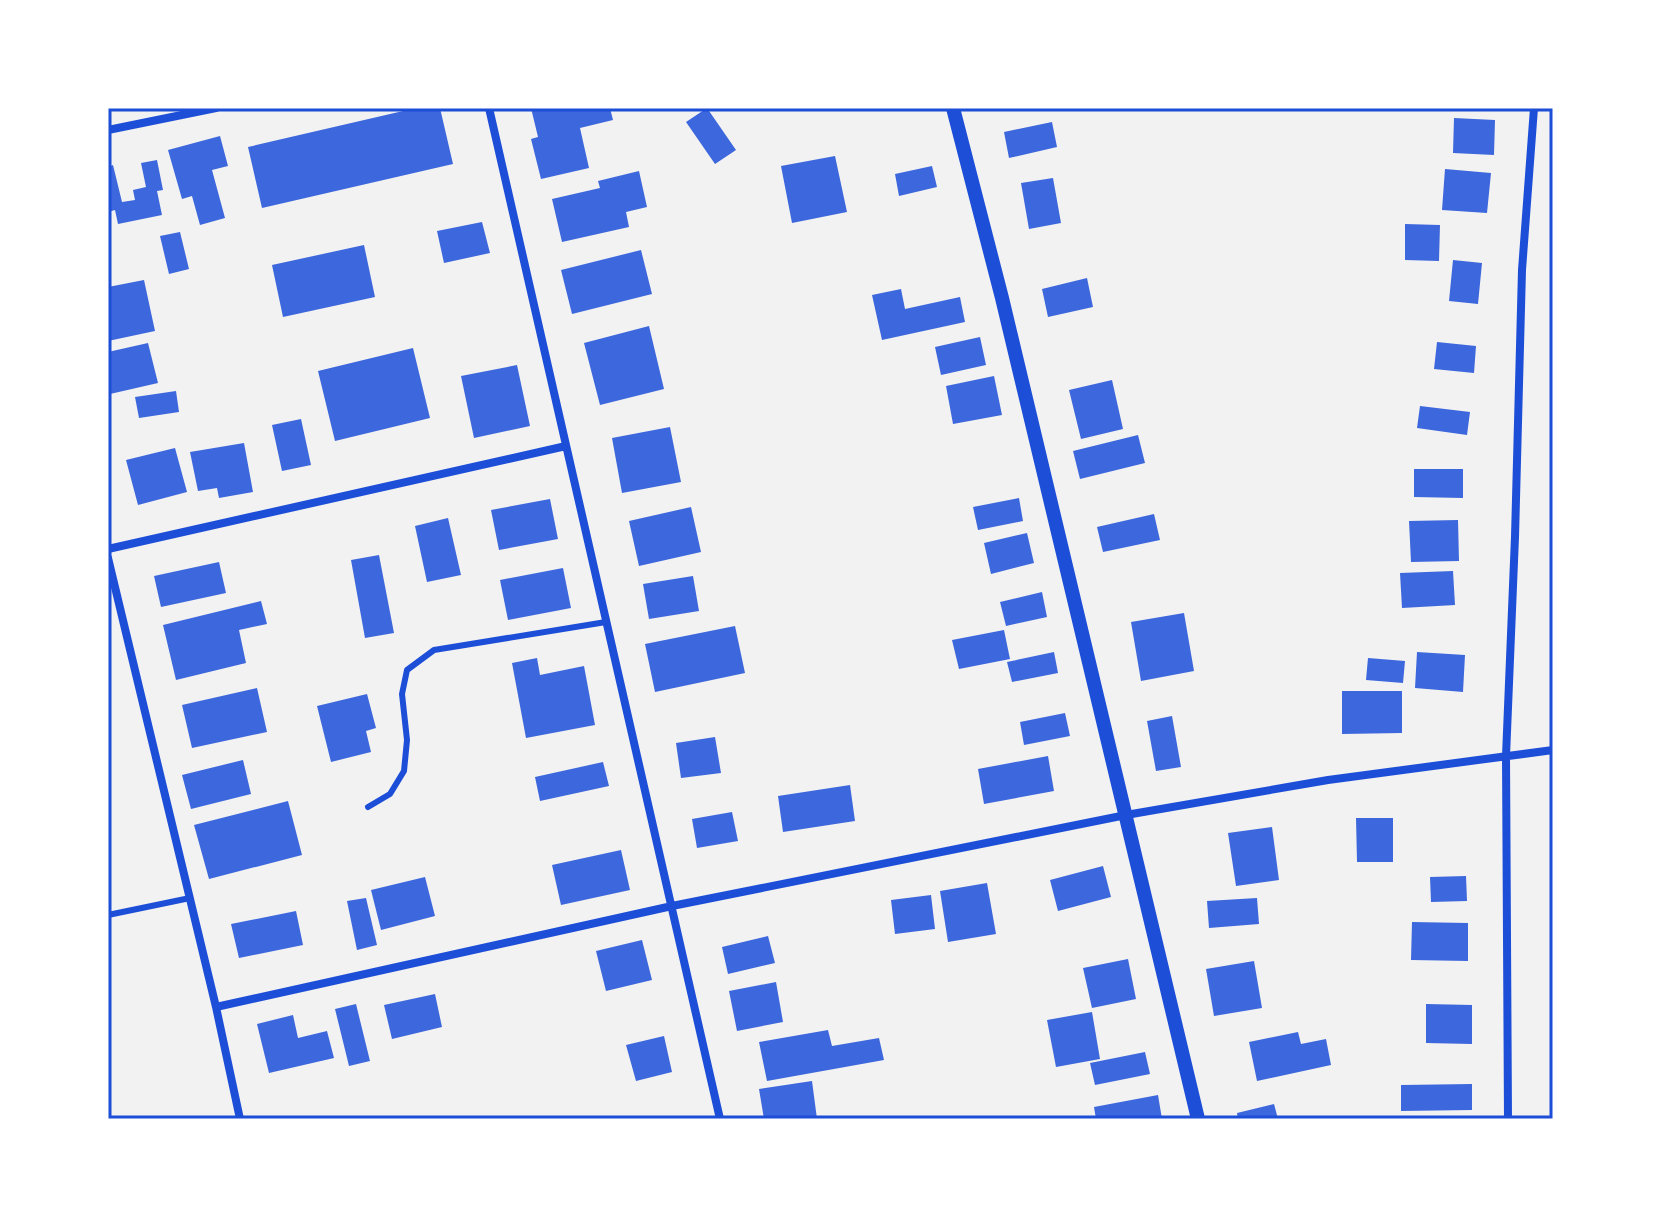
<svg xmlns="http://www.w3.org/2000/svg" width="1661" height="1227" font-family="'Times New Roman',serif">
<rect width="100%" height="100%" fill="#f2f2f2"/>
<path fill="#3d67dc" d="M416,108H440L453,164L262,208L248,147Z
M531,108H610L613,120L580,128L589,168L541,179L531,139L538,137Z
M707,108L736,150L715,164L686,122Z
M1454,118L1495,120L1494,155L1453,153Z
M1052,122L1057,147L1009,158L1004,132Z
M220,136L228,166L212,170L225,218L200,225L192,196L182,199L168,150Z
M835,156L847,212L792,223L781,166Z
M157,160L163,190L157,191L162,215L118,224L115,210L108,212V167L113,165L122,202L135,200L133,190L146,187L141,163Z
M932,166L937,187L899,196L895,174Z
M1445,169L1491,173L1487,213L1442,210Z
M639,171L647,207L626,212L629,227L562,242L552,199L600,188L598,181Z
M1053,178L1061,223L1029,229L1021,183Z
M482,222L490,253L444,263L437,231Z
M1405,224L1440,225L1439,261L1405,260Z
M180,232L189,269L169,274L160,236Z
M364,245L375,297L283,317L272,265Z
M641,250L652,294L572,314L561,270Z
M1453,260L1482,263L1478,304L1449,301Z
M1087,278L1093,307L1048,317L1042,289Z
M144,280L155,331L108,341V287Z
M901,289L905,309L960,297L965,322L882,340L872,295Z
M649,326L664,389L600,405L584,343Z
M980,337L986,365L941,375L935,347Z
M1437,342L1476,346L1474,373L1434,369Z
M148,343L158,383L110,394L108,352Z
M413,348L430,418L335,441L318,371Z
M517,365L530,426L474,438L461,376Z
M994,376L1002,415L953,424L946,386Z
M1112,380L1123,429L1081,439L1069,390Z
M176,391L179,412L139,418L135,397Z
M1420,406L1470,412L1467,435L1417,428Z
M301,419L311,465L282,471L272,425Z
M670,427L681,482L622,493L612,438Z
M1138,435L1145,463L1080,479L1073,451Z
M244,443L253,492L219,498L217,488L198,491L190,452Z
M175,448L187,492L138,505L126,460Z
M1414,469H1463V498L1414,497Z
M1019,498L1023,521L978,530L973,507Z
M550,499L558,539L499,550L491,510Z
M691,507L701,552L639,566L629,521Z
M1154,514L1160,540L1103,552L1097,527Z
M448,518L461,575L427,582L415,526Z
M1458,520L1459,561L1411,562L1409,521Z
M1027,533L1034,563L991,574L984,543Z
M379,555L394,633L365,638L351,560Z
M219,562L226,593L161,607L154,576Z
M563,568L571,608L508,620L500,580Z
M1453,571L1455,605L1402,608L1400,573Z
M693,576L699,611L649,619L643,584Z
M1042,592L1047,617L1006,626L1000,602Z
M261,601L267,624L239,630L246,663L176,680L163,625Z
M1184,613L1194,671L1141,681L1131,622Z
M735,626L745,673L655,692L645,644Z
M1004,630L1010,659L959,669L952,640Z
M1054,652L1058,673L1012,682L1007,662Z
M1417,652L1465,655L1463,692L1415,688Z
M537,658L540,675L584,666L595,725L526,738L512,663Z
M1368,658L1405,661L1403,683L1366,680Z
M257,688L267,732L192,748L182,705Z
M1342,691H1402V733L1342,734Z
M367,694L376,728L366,731L371,752L331,762L317,706Z
M1065,713L1070,736L1024,745L1020,722Z
M1172,716L1181,767L1156,771L1147,721Z
M715,737L721,773L681,778L676,743Z
M1048,756L1054,791L984,804L978,769Z
M243,760L251,794L191,809L182,775Z
M603,762L609,786L540,801L535,777Z
M850,785L855,821L783,832L778,796Z
M288,801L302,855L209,879L194,825Z
M732,812L738,841L697,848L692,819Z
M1356,818H1393V862H1357Z
M1272,827L1279,880L1236,886L1228,833Z
M621,850L630,890L561,905L552,865Z
M1103,866L1111,897L1058,911L1050,880Z
M1466,876L1467,901L1431,902L1430,877Z
M425,877L435,916L381,930L371,890Z
M987,883L996,934L948,942L940,891Z
M931,895L935,929L895,934L891,900Z
M366,898L377,945L357,950L347,901Z
M1257,898L1259,924L1209,928L1207,901Z
M296,911L303,945L239,958L231,924Z
M1412,922L1468,923V961L1411,960Z
M768,936L775,963L728,974L722,947Z
M642,940L652,980L606,991L596,951Z
M1128,959L1136,999L1092,1008L1083,968Z
M1254,961L1262,1008L1214,1016L1206,969Z
M776,982L783,1022L737,1031L729,991Z
M435,994L442,1027L392,1039L384,1005Z
M356,1004L370,1061L349,1066L335,1009Z
M1426,1004L1472,1005V1044L1426,1043Z
M1092,1012L1100,1059L1056,1067L1047,1020Z
M293,1015L298,1038L327,1031L334,1058L269,1073L257,1024Z
M828,1030L832,1046L879,1038L884,1060L767,1081L759,1042Z
M1298,1032L1301,1044L1326,1039L1331,1065L1257,1081L1249,1042Z
M664,1036L672,1072L636,1081L626,1045Z
M1145,1052L1150,1074L1095,1085L1090,1063Z
M812,1081L817,1119H764L759,1089Z
M1472,1084V1110L1401,1111V1085Z
M1158,1095L1162,1119H1096L1094,1107Z
M1274,1104L1278,1119H1238L1237,1113Z"/>
<g fill="none" stroke-linecap="round" stroke-linejoin="round">
<path stroke="#1d4ed8" stroke-width="6" d="M368,807L390,794L404,771L407,740L402,694L407,670L434,650L606,622
M108,915L190,898"/>
<path stroke="#1d4ed8" stroke-width="8" d="M489,108L720,1119
M108,130L216,108
M108,549L566,446
M108,558L216,1007L240,1119
M216,1007L672,906L1126,815L1328,780L1553,750
M1508,1119L1506,756L1515,537L1522,270L1534,108"/>
<path stroke="#1d4ed8" stroke-width="14" d="M953,108L1002,298L1198,1119"/>
</g>
<rect width="1661" height="1227" fill="none" stroke="#ffffff" stroke-width="220"/>
<rect x="110" y="110" width="1441" height="1007" fill="none" stroke="#1d4ed8" stroke-width="3"/>
</svg>
